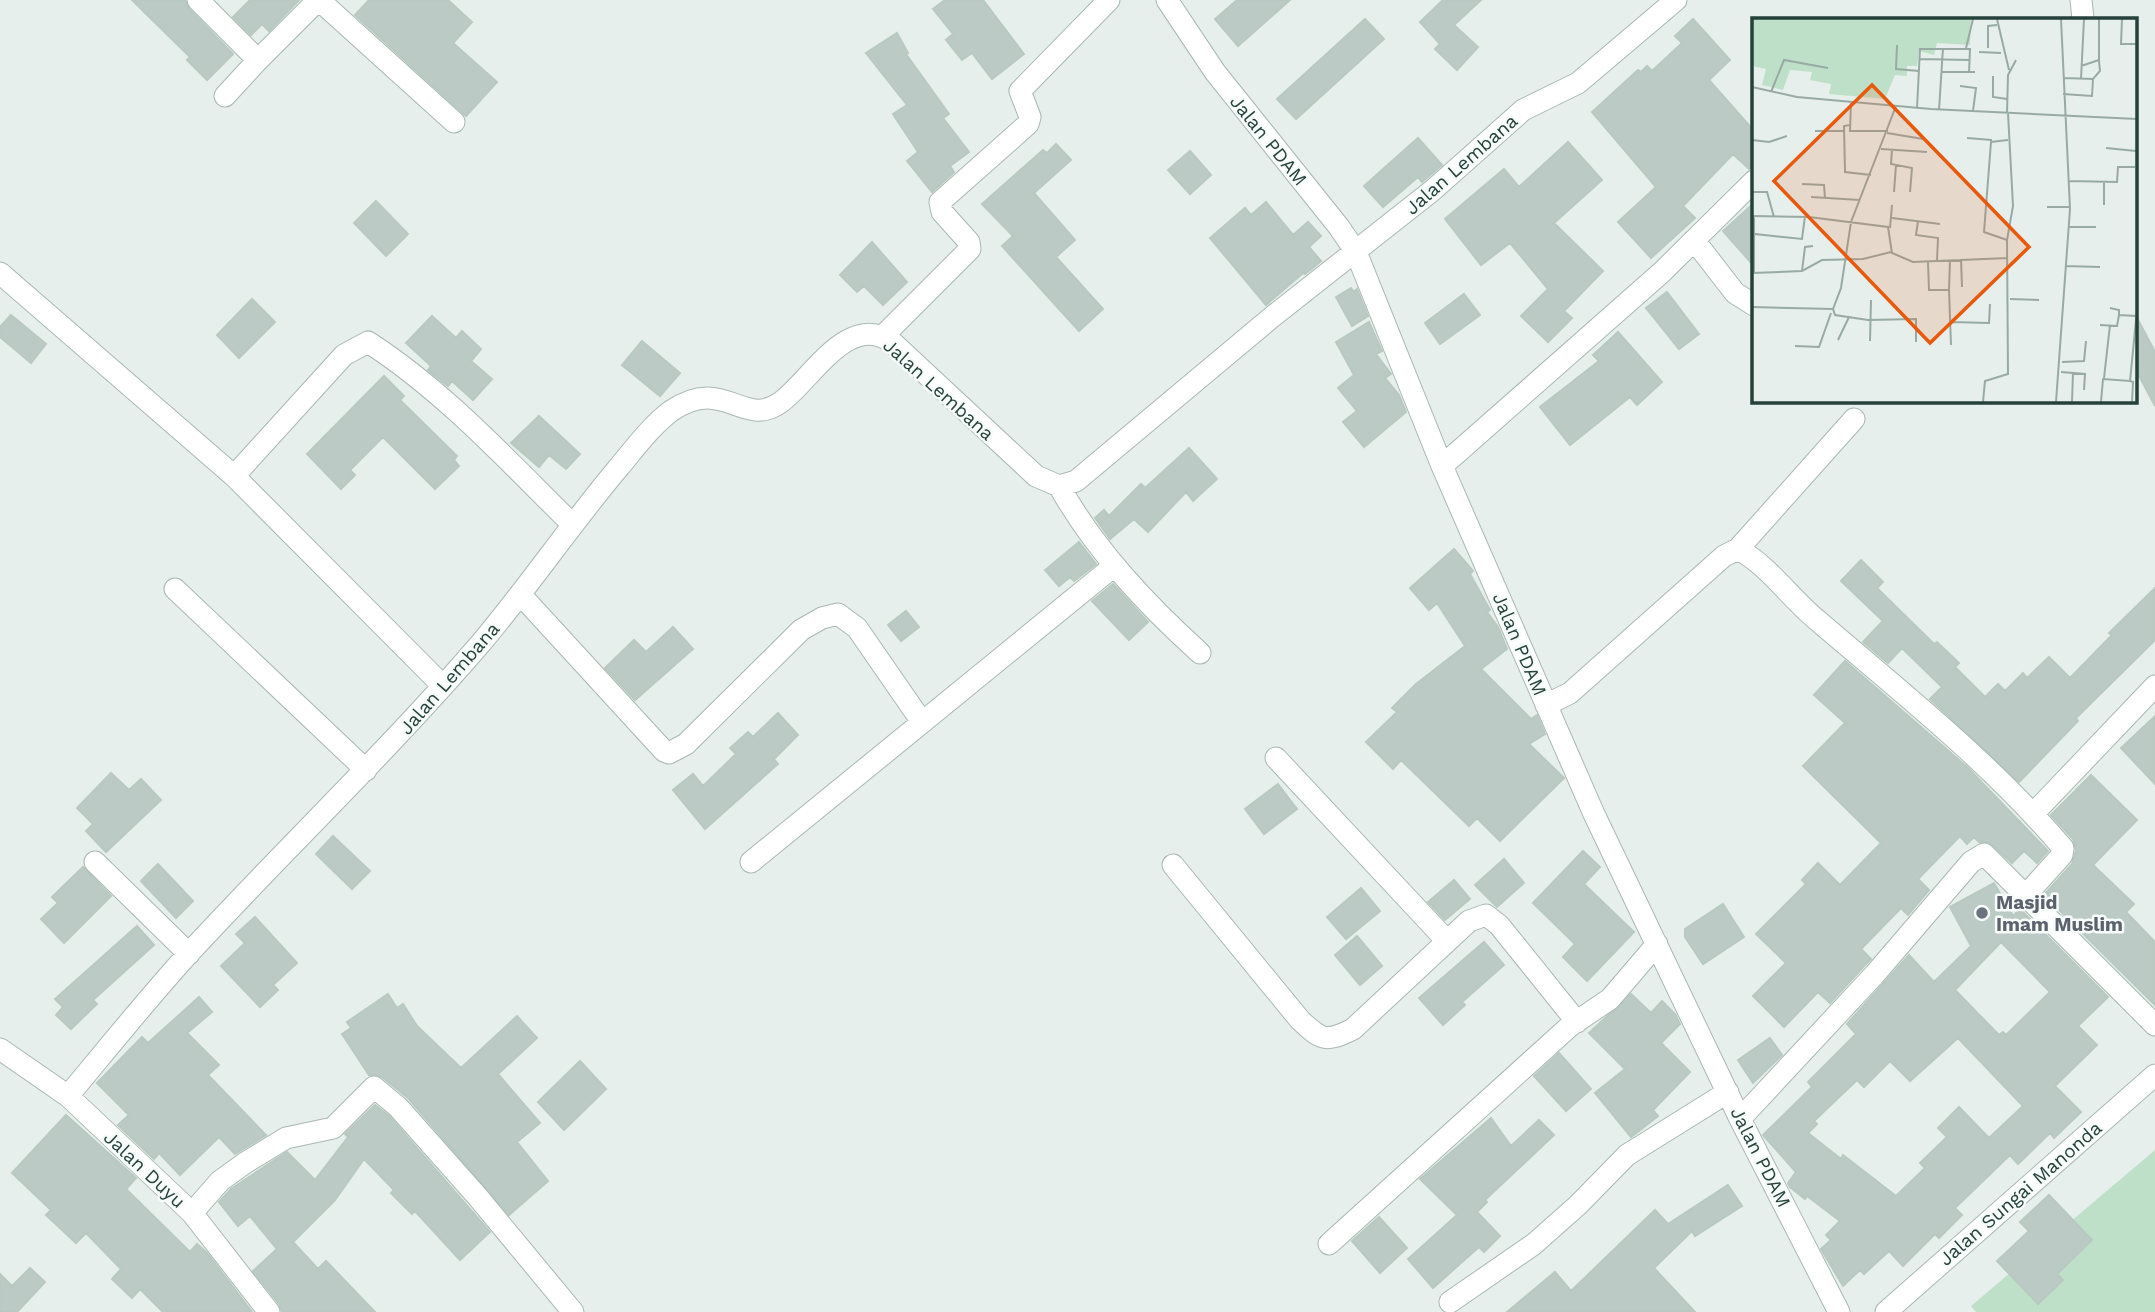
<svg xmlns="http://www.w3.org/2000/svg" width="2155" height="1312" font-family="'Work Sans',sans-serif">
<rect width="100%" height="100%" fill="#e6efeb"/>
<path fill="#bfe0c8" d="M2155,1150V1312H1976L1971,1306Z"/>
<path fill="#bbcac4" stroke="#b8c9c2" stroke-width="2" fill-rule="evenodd" d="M132,0H185L189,9L233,54L207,80L187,60L190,57Z
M250,0H299L269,31L262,24L251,35L233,17Z
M369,0H448L472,22L453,43L497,82L466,116L355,15Z
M945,0H983L1024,54L992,79L972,53L962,60L946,40L953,34L933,9Z
M1237,0H1290L1238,46L1215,19Z
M1443,0H1481L1454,25L1478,47L1457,70L1435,49L1440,44L1420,22Z
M1365,19L1384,39L1296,119L1277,99Z
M1693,19L1730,60L1709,80L1754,131V168L1749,169L1733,154L1683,206L1695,218L1651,258L1618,222L1656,187L1592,112L1638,70L1641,72L1647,66L1652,71L1682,43L1675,36Z
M897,33L908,53L906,54L949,114L943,118L969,152L950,166L954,172L932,192L907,161L918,152L893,114L907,105L866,53Z
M1418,138L1442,165L1422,182L1418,177L1383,207L1364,186Z
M1568,142L1602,180L1554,223L1603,271L1564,311L1572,318L1548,342L1521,316L1548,289L1510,243L1481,265L1445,219L1504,169L1519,187Z
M1056,144L1071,160L1034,193L1075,240L1056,257L1103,309L1079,331L1002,246L1013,236L982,204L1043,150L1047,153Z
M1190,151L1211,175L1190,194L1168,170Z
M376,201L408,234L386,256L354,223Z
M1266,202L1293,235L1308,222L1321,236L1309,247L1321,261L1305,274L1303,273L1266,305L1210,238L1245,208L1251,215Z
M1754,203V266L1723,231Z
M872,242L907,282L883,305L864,286L857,292L840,275Z
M1351,288L1354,292L1357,289L1368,316L1352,326L1336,297Z
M1667,292L1699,334L1679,349L1646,308Z
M1464,294L1480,315L1440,344L1425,323Z
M252,299L275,322L239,358L217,335Z
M11,315L46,344L31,363L0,337V327Z
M432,316L456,338L462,331L481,349L471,361L492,379L473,400L452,381L448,386L428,370L431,366L406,343Z
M2136,316L2155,352V406L2136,370Z
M1369,322L1382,351L1376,354L1391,374L1385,378L1399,395L1406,412L1364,447L1343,422L1357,411L1338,388L1354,375L1336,342Z
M1618,332L1662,382L1637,405L1630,397L1570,445L1540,407L1599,361L1593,355Z
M642,341L680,373L660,396L622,365Z
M384,376L404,396L400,400L457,456L454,460L459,466L435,489L383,437L350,470L355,475L341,489L307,454Z
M539,416L580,454L566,469L549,455L539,467L511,443Z
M1189,448L1217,479L1193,501L1186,492L1148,532L1134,519L1110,539L1095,518L1104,510L1109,516L1141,484L1145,488Z
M1079,542L1096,564L1074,581L1070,577L1059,586L1045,570Z
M1454,549L1473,571L1470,574L1490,610L1487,612L1498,627L1507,649L1481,669L1531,719L1537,715L1545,734L1529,744L1564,778L1500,841L1477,818L1469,826L1401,760L1393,769L1366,742L1397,712L1392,708L1416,684L1465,646L1437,603L1429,610L1410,588Z
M1861,560L1883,582L1877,588L1934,644L1937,642L1959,663L1955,667L1985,697L1998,684L2005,691L2023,673L2027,678L2049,657L2070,678L2112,635L2109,633L2155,588V640L2076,718L2078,721L2019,782L1930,699L1942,687L1902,648L1888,663L1863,642L1883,621L1841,581Z
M1113,584L1148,622L1129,640L1092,601Z
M906,611L919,627L901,641L888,625Z
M673,627L693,649L635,700L605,668L634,640L646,652Z
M1845,661L1967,767L2048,851L2037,863L2024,851L2012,863L1989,842H1979L1974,837L1967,844L1960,836L1918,879L1929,890L1908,915L1901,908L1861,949L1871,959L1865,965L1830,1003L1818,992L1784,1027L1753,996L1786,963L1756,934L1806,884L1802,880L1818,863L1840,885L1881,843L1803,766L1845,723L1814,695Z
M778,713L798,735L774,759L778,764L705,829L673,790L693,774L703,786L736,754L730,748L748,732L753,737Z
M2155,716V784L2121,748Z
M111,773L129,790L141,779L161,800L106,852L86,831L93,824L77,808Z
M2091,775L2137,820L2093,865L2134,904L2126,912L2155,942V1005L2044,895L2072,864L2076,850L2073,839L2051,815Z
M1278,784L1297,809L1264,834L1245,809Z
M333,836L370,871L352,889L316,854Z
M1583,851L1600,867L1584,884L1634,932L1587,981L1563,957L1575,944L1533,903Z
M1504,859L1524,883L1497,907L1475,885Z
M158,864L193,901L176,918L141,881Z
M83,867L111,896L64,943L41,919L58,903L52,897Z
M1454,880L1470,899L1445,920L1428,902Z
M1994,883L2013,916L2020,909L2108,997L2078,1026L2097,1045L2055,1086L2081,1112L2054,1138L2050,1133L2018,1164L2010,1155L1955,1208L1962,1215L1939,1238L1935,1234L1903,1266L1889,1251L1864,1274L1860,1270L1843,1286L1821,1249L1831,1240L1826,1235L1840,1221L1807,1196L1805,1199L1790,1187L1788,1183L1796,1172L1763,1135L1812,1087L1808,1082L1856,1034L1847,1024L1909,955L1934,982L1971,946L1950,907ZM2001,942L2050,992L2006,1035L2003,1032L1999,1035L1955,990ZM1958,1038L2023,1106L1989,1138L1959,1107L1938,1128L1947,1137L1920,1163L1925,1168L1896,1196L1843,1155L1841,1159L1808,1133L1817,1124L1814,1121L1857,1080L1864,1087L1890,1061L1910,1081Z
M1361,888L1380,911L1346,939L1327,917Z
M1723,904L1744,937L1703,964L1685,937V929Z
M255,917L297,963L273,985L278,990L260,1007L221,966L245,943L236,934Z
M137,926L154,945L93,1000L97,1004L71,1029L56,1015L63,1007L55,999Z
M1357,936L1382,966L1360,985L1335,955Z
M1484,942L1504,965L1462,1002L1465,1005L1443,1025L1419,998Z
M388,994L397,1008L403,1004L417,1026L461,1068L517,1016L537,1038L498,1074L540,1123L517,1142L548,1181L509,1215L408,1098L382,1077L369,1075L342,1034L351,1028L347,1022Z
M1631,994L1651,1013L1662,1001L1675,1014L1680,1024L1661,1043L1690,1072L1653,1110L1658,1116L1631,1137L1595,1093L1625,1069L1589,1033Z
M199,997L212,1012L187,1033L219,1065L208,1075L266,1135L235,1154L219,1137L180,1175L159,1153L154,1159L118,1125L129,1115L97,1083L142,1037L148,1043Z
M1770,1038L1782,1055L1753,1083L1738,1060Z
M1559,1053L1591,1089L1566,1111L1534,1076Z
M580,1061L606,1089L564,1130L538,1102Z
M375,1105L389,1116L490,1232L460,1260L415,1211L412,1214L391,1193L394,1190L364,1159L335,1200L293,1242L318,1269L326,1261L375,1312H282L279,1304L253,1271L277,1249L250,1216L238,1226L219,1202L231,1189L287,1152L315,1180L348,1137L345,1134Z
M66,1115L136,1178L126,1189L190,1252L197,1244L207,1253L252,1312H163L140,1289L132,1298L112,1279L121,1269L86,1233L76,1243L46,1215L51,1210L12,1173Z
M1491,1118L1511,1146L1539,1120L1554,1135L1485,1200L1487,1202L1477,1212L1500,1236L1484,1252L1479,1247L1433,1288L1408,1259L1457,1215L1420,1179Z
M1728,1185L1742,1206L1695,1236L1692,1231L1654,1268L1695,1312H1507L1555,1272L1571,1291L1655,1210L1668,1224Z
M2049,1195L2092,1240L2057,1274L2063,1280L2038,1304L1997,1261L2029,1231L2020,1222Z
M1379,1217L1407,1248L1380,1273L1352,1241Z
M30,1268L45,1282L17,1312H0V1274L12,1286Z"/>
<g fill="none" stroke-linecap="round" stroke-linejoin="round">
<g stroke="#a8b8b2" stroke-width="23">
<path id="minor" d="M198,0L258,60L318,0
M319,0L454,122
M1167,0L1215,72L1339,227L1356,252L1442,466L1594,814L1740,1119L1839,1312
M2081,0L2083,19
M225,96L258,60
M1694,240L1735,293L1754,305
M0,273L234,476L344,355L368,342C444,391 507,460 571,523
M883,336L970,249L969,242L942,212L940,202L1028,124L1030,117L1020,91L1109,0
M1442,466L1662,272L1754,181
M234,476L443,686
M1059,486C1095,550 1146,604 1200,653
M1738,549L1854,419
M175,589L366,770
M520,594L664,751L669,753L686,744L801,630L822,618L838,614L857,628L922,722
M1546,705L1570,693L1724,556L1738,549C1769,566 1790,598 1817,620C1902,693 1990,762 2063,848L2062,855L2026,895
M1276,758L1447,941
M2033,814L2155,686
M95,862L189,954
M751,862L1114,566
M1173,865L1300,1020C1321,1040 1326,1043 1353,1029L1469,921L1486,915L1499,925L1577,1022
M0,1049L68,1096L192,1213L269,1312
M68,1096C108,1048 148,998 190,952C286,848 388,751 481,643C529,586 571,524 619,467C635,448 651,426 671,411C724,374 743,430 781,402C812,379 849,310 893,343L1036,476L1059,486L1076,481L1272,317L1433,190L1523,110L1578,83L1676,0
M1740,1119L1875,974L1971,862L1984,854L2155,1025
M192,1213L220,1181L245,1163L286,1138L333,1128L374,1087L398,1107L477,1196L573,1312
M1329,1244L1570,1026L1610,999L1657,944
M1450,1302L1534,1244L1578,1205L1627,1155L1728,1092
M1886,1312L2155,1075"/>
</g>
<use href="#minor" stroke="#fff" stroke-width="21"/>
</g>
<circle fill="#6b7280" stroke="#f7fbf9" stroke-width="2.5" cx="1982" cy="913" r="7"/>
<g text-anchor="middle" stroke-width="5" stroke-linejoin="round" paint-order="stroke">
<g font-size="19" fill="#24423a" stroke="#f7fbf9">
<text transform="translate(1269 140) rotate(51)" y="7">Jalan PDAM</text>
<text transform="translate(1461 164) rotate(-41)" y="7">Jalan Lembana</text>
<text transform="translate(939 389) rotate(42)" y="7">Jalan Lembana</text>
<text transform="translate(1520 644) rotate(67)" y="7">Jalan PDAM</text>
<text transform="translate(449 678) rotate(-49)" y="7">Jalan Lembana</text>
<text transform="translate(1761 1157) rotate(63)" y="7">Jalan PDAM</text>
<text transform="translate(145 1169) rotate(43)" y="7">Jalan Duyu</text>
<text transform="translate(2020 1193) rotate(-41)" y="7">Jalan Sungai Manonda</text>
</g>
<g font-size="19" font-weight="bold" fill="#5b616d" stroke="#f7fbf9" text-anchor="start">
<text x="1996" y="909">Masjid<tspan x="1996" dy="22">Imam Muslim</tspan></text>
</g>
</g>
<g transform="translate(1752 18)">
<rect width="385" height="385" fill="#e6efeb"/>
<path d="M0,1H219L218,27L185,25L182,37L167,33L165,48H155V58L143,57L133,81L77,76L79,66L58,62L60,54L38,52L31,72L10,67L14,51L0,48Z" fill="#bfe0c8"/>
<path fill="none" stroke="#98aaa4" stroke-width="2" d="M245,1L257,52M370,1L369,26H385M145,27L144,51L167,53M214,30L221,1M236,30V8L245,7M227,34L249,35M168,41L217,42M329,48L347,42V1M190,54H223M241,58V79L255,81M311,60L341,61L348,53L347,43M329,61L332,1M208,68L224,70L221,93M0,69L45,79L179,91L385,101M19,74L32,42L76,50M311,76L340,78L341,61M99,84L98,113H136M165,90L168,31H218L217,55M187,92L191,30M255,95L256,57L264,42M98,107L92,108L93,154L119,157M385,108V231M63,113H92M135,115L171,121M215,120L240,122M0,122L17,124L35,118M354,130L384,133M129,131L175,134M140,132L139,146L160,150L158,174M317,163L365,164L366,149H383M352,165V187M50,166L72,167L73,180M0,174H15L22,199M142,174L144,147M59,179L108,182M295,189H318M0,198L57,199L136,209L140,235L161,244L256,240M140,200L188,206M166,203L164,217L186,220L185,242M316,209H344M138,210L140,187M3,216L50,221L53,198M255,222L232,214L239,124L256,122M209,241L210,269M176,244L177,272H197L199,327M313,248L348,249M50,253L53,229L61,228M0,255L50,253L70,242L111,241L139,234M2,255V199M197,272L198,242M258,281L287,282M0,289L81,291L89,270L99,204L144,88M358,290L367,292V297L385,298M81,291L83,297L116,302L164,301V324M199,304L237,305L238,286M348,307L365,308L367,297M86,322L97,299M118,323L119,282M43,328L67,329L79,295M310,344L332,343L334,323M309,354L333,356L332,372M352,360L358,307M378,363L381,364L380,384M231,384L233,363L256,356L255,222L261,188L256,95M304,384L318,191L309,1M320,384L321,355M349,384L351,361L378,363L385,292"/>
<path fill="#e8590c" fill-opacity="0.15" stroke="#e8590c" stroke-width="3.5" d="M120,67L277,229L178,325L22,163Z"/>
<rect width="385" height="385" fill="none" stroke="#24423a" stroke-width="3.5"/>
</g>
</svg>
